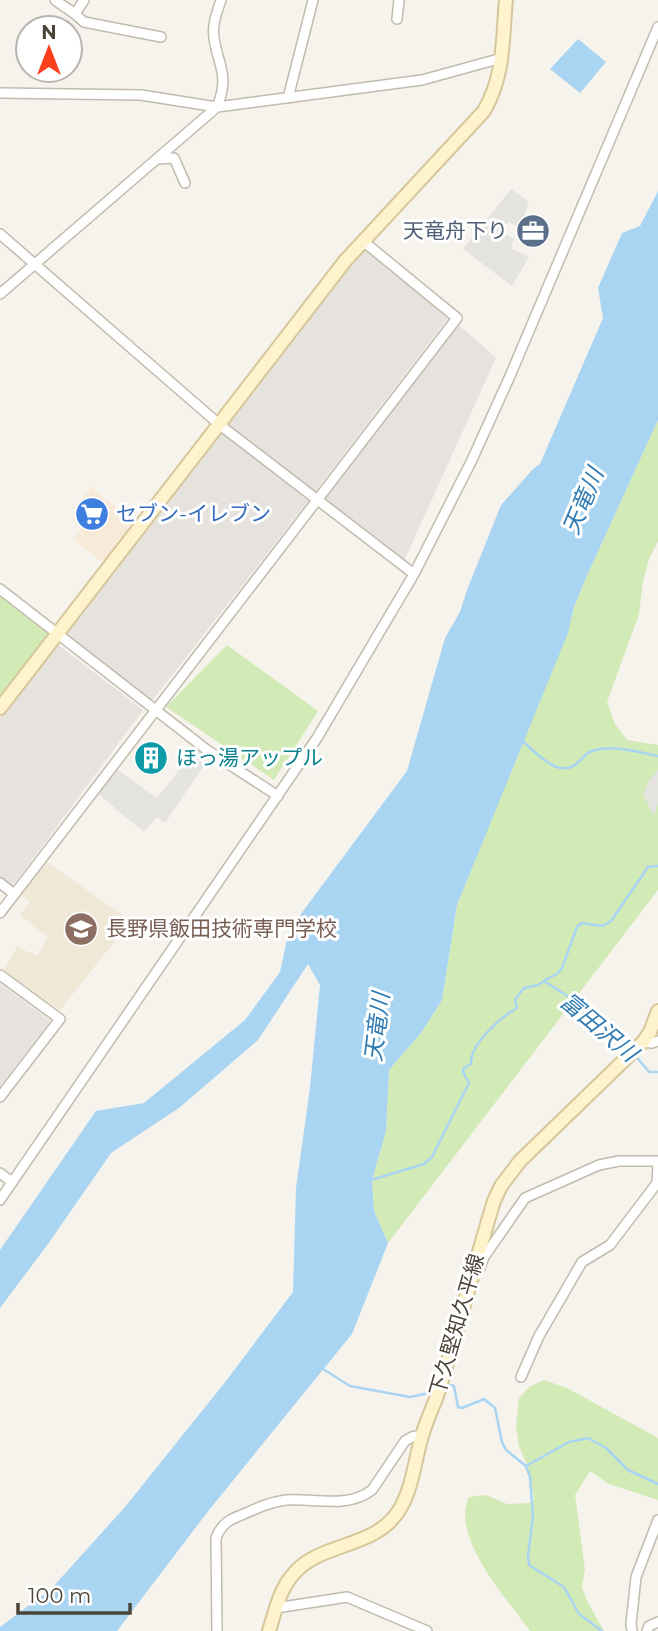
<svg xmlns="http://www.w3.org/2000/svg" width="658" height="1631" font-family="Montserrat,'Noto Sans JP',sans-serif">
<rect width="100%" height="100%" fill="#f6f3ec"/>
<path fill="#f7ead8" d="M91,487L138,525L106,565L73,539L88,521L74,509Z"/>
<path fill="#e6e2dd" d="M361,247L448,318L314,493L226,424Z
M457,323L496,358L404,561L322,500Z
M219,431L309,500L151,702L64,633Z
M57,644L143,710L12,887L0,878V717Z
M0,984L51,1021L0,1087Z"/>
<path fill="#efe8d6" d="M47,862L131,921L60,1010L2,973L17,947L37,956L48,937L20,915L30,902L21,895Z"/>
<path fill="#d2eab5" d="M658,420V541L649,559L643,581L639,614L607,702L615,724L627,740L658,745V890L388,1243L374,1211L372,1180L386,1131L389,1070L421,1033L442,1000L457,905L567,633L574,607L585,580Z
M0,594L49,633V638L0,700Z
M227,645L318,711L274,780L166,707Z
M544,1380L567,1388L658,1438V1500L609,1484L590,1471L575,1495L585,1570L582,1587L588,1603L604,1631H530C507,1599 450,1537 469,1497L486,1495L507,1504L530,1503L534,1499L528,1467L519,1446L516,1426L519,1398L529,1387Z"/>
<path fill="#e5e3e0" d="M511,189L529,202L520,228L508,222L502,233L514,239L511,248L529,257L512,286L463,249Z
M196,749L209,758L165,823L157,817L144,832L98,794L115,768L157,798Z
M658,770V804L654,816L643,795L649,780Z"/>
<path fill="#a9d4f2" d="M578,39L606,62L580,93L550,69Z
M658,191V420L585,580L574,607L568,633L457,905L442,1000L421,1033L389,1070L386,1131L372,1180L374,1211L388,1243L352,1334L209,1510L117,1631H0V1627L51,1589L125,1507L226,1381L293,1292L296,1188L310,1088L320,985L308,964L258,1040L179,1108L111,1153L48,1244L0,1308V1250L96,1111L144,1103L245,1020L280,972L289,930L407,771L445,638L460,612L467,590L501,505L533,469L540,464L603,318L598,288L622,233L640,226Z"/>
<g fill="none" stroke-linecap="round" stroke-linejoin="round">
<path stroke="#a9d4f2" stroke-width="2.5" d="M520,739C534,750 556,778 575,765C581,761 585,753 592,751C612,744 638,752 658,756
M545,980L557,974L562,968L577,927L581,923L603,926L611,921L648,867L658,866
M634,1054L649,1072H658
M371,1180L424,1164L432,1157L469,1083L463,1072L464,1068L471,1064C470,1044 500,1018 517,1008L515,1000L524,988L538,985L544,981L575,1001L631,1049
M323,1369L350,1386L410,1397L429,1393
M446,1384L454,1386L458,1407L462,1408L484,1399L495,1408L502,1442L506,1450L526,1466L530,1477L533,1517L528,1556L529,1565L564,1587L579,1614L602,1631
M526,1466L569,1442L588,1438L606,1448L628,1470L658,1484"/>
<g stroke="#c2bbae" stroke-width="12">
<path id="street" d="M55,0L75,14L84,0
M75,14L84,22L161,37
M397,19L399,0
M0,93L141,95L217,107L422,80L502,58
M288,98L313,0
M157,159L174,158L185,183
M0,234L220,425L414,574
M0,294L217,107C230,75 218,66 214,38C212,24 217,12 221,0
M0,589L207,750L278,796
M0,883L14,894
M0,913L457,318L363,241
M0,975L60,1019L0,1097
M643,1042L652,1043L658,1041
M0,1173L12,1182
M0,1200L317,738L414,574L471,462L510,376L658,27
M480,1268L484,1257L525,1198L599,1165L619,1161H658
M521,1377L539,1336L582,1262L610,1245L657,1183L658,1165
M276,1608L347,1597L427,1631
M217,1631L216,1538C221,1524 230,1519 244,1514C257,1508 270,1502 286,1500C315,1498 347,1509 372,1490L405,1441L412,1437L422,1435
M632,1631L631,1624L636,1577L658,1520
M647,1631L649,1626L658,1622"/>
</g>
<g stroke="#d6c79b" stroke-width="16">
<path id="secondary" d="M0,708L345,261L484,111C505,74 502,42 506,0
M269,1631C275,1612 279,1592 291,1577C318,1540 377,1551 401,1507C413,1485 415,1459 422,1436C426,1422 432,1409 437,1396C458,1331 474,1266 494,1201L501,1186L520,1161L643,1042L650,1032L658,1011"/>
</g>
<use href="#street" stroke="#fff" stroke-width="9"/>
<use href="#secondary" stroke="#fff3cd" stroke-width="12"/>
</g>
<defs>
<g id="office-disc" transform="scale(1.75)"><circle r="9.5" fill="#5c6f8a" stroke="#fff"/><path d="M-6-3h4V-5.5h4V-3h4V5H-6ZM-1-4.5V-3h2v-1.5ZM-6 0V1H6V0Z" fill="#fff"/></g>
<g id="supermarket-disc" transform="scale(1.75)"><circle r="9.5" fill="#3f7fe0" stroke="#fff"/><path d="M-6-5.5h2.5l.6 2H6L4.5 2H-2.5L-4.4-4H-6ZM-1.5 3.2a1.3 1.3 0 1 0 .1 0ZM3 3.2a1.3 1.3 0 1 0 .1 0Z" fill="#fff"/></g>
<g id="building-disc" transform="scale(1.75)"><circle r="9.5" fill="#0f9aa8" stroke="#fff"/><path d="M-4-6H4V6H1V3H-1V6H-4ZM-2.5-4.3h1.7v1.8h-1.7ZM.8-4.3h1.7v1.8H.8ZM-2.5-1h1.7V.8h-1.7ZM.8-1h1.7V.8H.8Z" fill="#fff"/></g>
<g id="university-disc" transform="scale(1.75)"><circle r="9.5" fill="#8d6e63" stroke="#fff"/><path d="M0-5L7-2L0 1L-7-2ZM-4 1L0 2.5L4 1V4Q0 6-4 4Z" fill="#fff"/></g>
</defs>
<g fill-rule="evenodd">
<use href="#office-disc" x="533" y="231"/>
<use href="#supermarket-disc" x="92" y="514"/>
<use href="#building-disc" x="151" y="758"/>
<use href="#university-disc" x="81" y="929"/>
</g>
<g text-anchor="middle" stroke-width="6" stroke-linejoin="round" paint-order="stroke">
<g font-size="21" fill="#4e5e75" stroke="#fff" text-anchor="end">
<text x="508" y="238">天竜舟下り</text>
</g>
<g font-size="21" fill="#366cbe" stroke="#fff" text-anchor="start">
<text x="116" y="521">セブン-イレブン</text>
</g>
<g font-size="21" fill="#0d838f" stroke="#fff" text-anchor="start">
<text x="176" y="765">ほっ湯アップル</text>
</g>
<g font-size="21" fill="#785e54" stroke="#fff" text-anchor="start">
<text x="106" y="936">長野県飯田技術専門学校</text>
</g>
<g font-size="21" fill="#4b4439" stroke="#fff">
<text transform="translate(457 1325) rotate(-74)" y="7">下久堅知久平線</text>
</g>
<g font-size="23" font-style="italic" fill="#2e7ab2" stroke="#fff">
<text transform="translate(583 501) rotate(-67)" y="8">天竜川</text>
<text transform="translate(377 1027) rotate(-83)" y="8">天竜川</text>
<text transform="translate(599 1027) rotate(40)" y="8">富田沢川</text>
</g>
</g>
<g transform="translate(49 49)"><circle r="33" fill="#ffffff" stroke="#b7b4b0" stroke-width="2"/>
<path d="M0-5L12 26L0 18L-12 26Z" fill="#fc3f1d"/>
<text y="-10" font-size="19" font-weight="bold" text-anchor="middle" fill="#4b4439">N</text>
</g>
<path d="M18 1603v10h112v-10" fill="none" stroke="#4b4439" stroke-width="3.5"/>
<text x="28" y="1603" font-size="21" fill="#4b4439" stroke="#ffffff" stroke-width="5" paint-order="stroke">100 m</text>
</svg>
